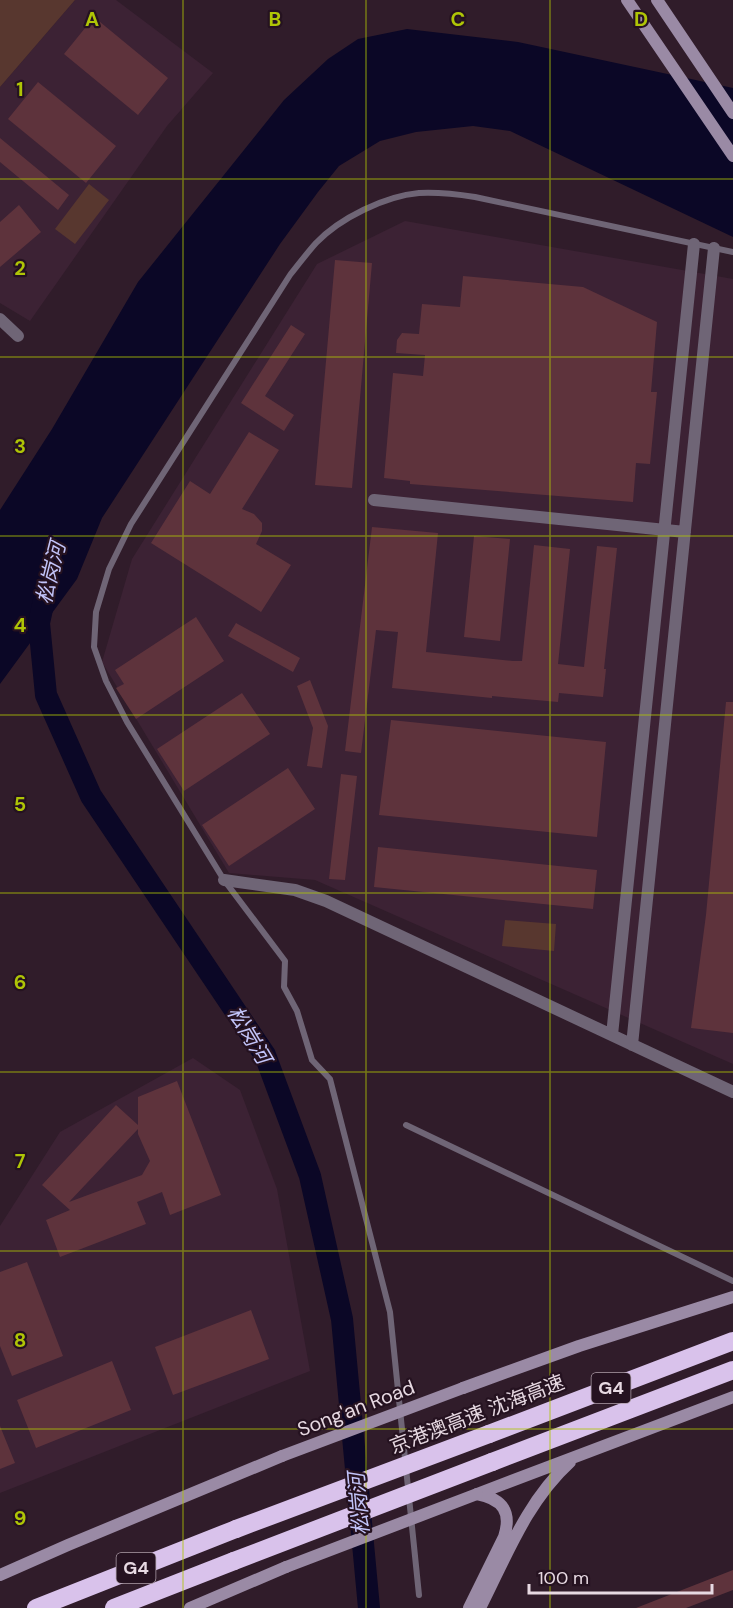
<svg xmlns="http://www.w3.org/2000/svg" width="733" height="1608" font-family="'DM Sans','Noto Sans SC',sans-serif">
<rect width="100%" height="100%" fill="#301c2a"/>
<path fill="#3c2234" d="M75,0H116L213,73L167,126L30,321L0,303V87Z
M405,221L733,279V1064L315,880L229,873L102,662L132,559L317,264Z
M193,1058L240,1090L277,1189L310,1371L0,1493V1226L60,1132Z"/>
<path fill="#58372f" d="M0,0H75L0,87Z
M89,184L109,200L75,244L55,229Z
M505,920L556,924L554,951L502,946Z"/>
<path fill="#0b0726" d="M407,29L518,42L733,88V237L510,131L473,126L416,132L380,141L339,166L318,192L280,244L102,518L77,579L0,684V510L52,429L138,282L284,100L328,59L358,39Z"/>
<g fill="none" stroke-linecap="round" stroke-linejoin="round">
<path stroke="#0b0726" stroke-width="22" d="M44,600L39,623L46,695L91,796L265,1055L310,1176L342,1319L369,1608"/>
</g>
<path fill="#5e333c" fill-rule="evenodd" d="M94,17L168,78L138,115L64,54Z
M38,82L116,146L86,183L8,119Z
M0,138L69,195L58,210L0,162Z
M19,205L41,232L0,267V222Z
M335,260L372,263L352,488L315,485Z
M463,276L583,287L657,322L651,392H657L650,464L636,463L633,502L410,484V481L384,478L393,373L423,376L425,355L396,353L397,340L402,333L419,334L422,304L460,307Z
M291,325L305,334L265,396L294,415L284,431L241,403Z
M249,432L279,450L242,509L254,514L262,523V531L256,544L291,565L261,612L151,543L190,481L210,494Z
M372,527L438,533L426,652L513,661H522L534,545L570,549L558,664L584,667L597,546L617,548L604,669H606L603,697L559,693L558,702L492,696V698L392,688L398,632L376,630L361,753L345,751Z
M474,536L510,539L500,641L464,637Z
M196,617L224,661L136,719L116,688L124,684L115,670Z
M236,623L300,658L293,672L228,636Z
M310,680L328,726L322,768L307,766L313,728L297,686Z
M242,693L270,734L184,791L157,749Z
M726,702H733V1033L691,1028L706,915Z
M391,720L606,742L597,837L379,815Z
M288,768L315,809L229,866L202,825Z
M341,774L357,776L345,880L329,879Z
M378,847L597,870L593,909L374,887Z
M177,1081L221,1195L170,1215L162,1192L137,1202L146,1224L60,1257L46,1220L70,1210L42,1185L116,1105L138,1125V1097ZM138,1129V1134L150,1161L142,1175L69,1202Z
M27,1262L63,1356L12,1376L0,1346V1272Z
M251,1310L269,1359L173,1395L155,1347Z
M112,1361L131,1410L36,1448L17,1400Z
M0,1426L15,1463L0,1469Z
M733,1570V1590L686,1608H636Z"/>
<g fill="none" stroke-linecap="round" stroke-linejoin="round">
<path stroke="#6f6576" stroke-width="6" d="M406,1125L733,1281
M419,1595L390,1312L330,1079L312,1060L297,1011L284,987L285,961L224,880L127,722L106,681L94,647L96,612L109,569L131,524L290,275C298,265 307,253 316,243C340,218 385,196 419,193C438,192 456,194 475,197L733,252"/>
<path stroke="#6f6576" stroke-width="12" d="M0,319L18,336
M374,500L685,532
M224,880L295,890L326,901L733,1092
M612,1035L694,244
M632,1045L714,248"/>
<path stroke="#9a8aa5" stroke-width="12" d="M627,0L733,156
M657,0L733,113
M463,1388L579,1346L733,1297
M477,1494L733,1397
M0,1575L68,1545L282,1456
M190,1608L286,1567
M469,1608L504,1537C512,1512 503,1499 477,1494
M480,1608C506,1557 527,1501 570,1462"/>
<path stroke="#d9c2eb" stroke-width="18" d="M489,1434L733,1341
M492,1462L733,1370
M36,1608L236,1529
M114,1608L234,1561"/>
<path stroke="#9a8aa5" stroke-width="12" d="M282,1456L463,1388
M286,1567L477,1494"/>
<path stroke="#d9c2eb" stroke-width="18" d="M236,1529L489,1434
M234,1561L492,1462"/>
</g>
<path fill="none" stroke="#afc506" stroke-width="1.5" stroke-opacity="0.55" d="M183,0V1608M366,0V1608M550,0V1608M0,179H733M0,357H733M0,536H733M0,715H733M0,893H733M0,1072H733M0,1251H733M0,1429H733"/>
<g text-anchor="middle" stroke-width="4.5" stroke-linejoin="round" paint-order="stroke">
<g fill="#251220" stroke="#ad9da8" stroke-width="1.5">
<rect x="591.5" y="1373" width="39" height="30" rx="4.5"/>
<rect x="116.5" y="1553" width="39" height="30" rx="4.5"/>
</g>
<g font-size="18" font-weight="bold" fill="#e7d9e2">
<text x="611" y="1394">G4</text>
<text x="136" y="1574">G4</text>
</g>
<g font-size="20" fill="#e7d9e2" stroke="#251220">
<text transform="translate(356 1408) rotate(-21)" y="7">Song'an Road</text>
<text transform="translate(477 1414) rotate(-21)" y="7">京港澳高速 沈海高速</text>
</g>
<g font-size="21" font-style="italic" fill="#c2c4f9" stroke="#251220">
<text transform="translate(51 573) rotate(-76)" y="7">松岗河</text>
<text transform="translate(249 1035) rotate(59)" y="7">松岗河</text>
<text transform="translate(359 1504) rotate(-95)" y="7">松岗河</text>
</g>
</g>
<g font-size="20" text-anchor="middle" font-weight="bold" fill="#afc506" stroke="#251220" stroke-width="4.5" stroke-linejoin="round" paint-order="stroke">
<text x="92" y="26">A</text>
<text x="275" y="26">B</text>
<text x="458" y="26">C</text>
<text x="641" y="26">D</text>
<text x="20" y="96">1</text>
<text x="20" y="275">2</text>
<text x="20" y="453">3</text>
<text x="20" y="632">4</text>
<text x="20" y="811">5</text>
<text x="20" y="989">6</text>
<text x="20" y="1168">7</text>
<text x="20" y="1347">8</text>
<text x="20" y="1525">9</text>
</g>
<path d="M529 1584v9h183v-9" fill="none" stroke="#e7d9e2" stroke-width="3"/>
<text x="538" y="1584" font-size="18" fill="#e7d9e2" stroke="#251220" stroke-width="4.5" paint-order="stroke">100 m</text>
</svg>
